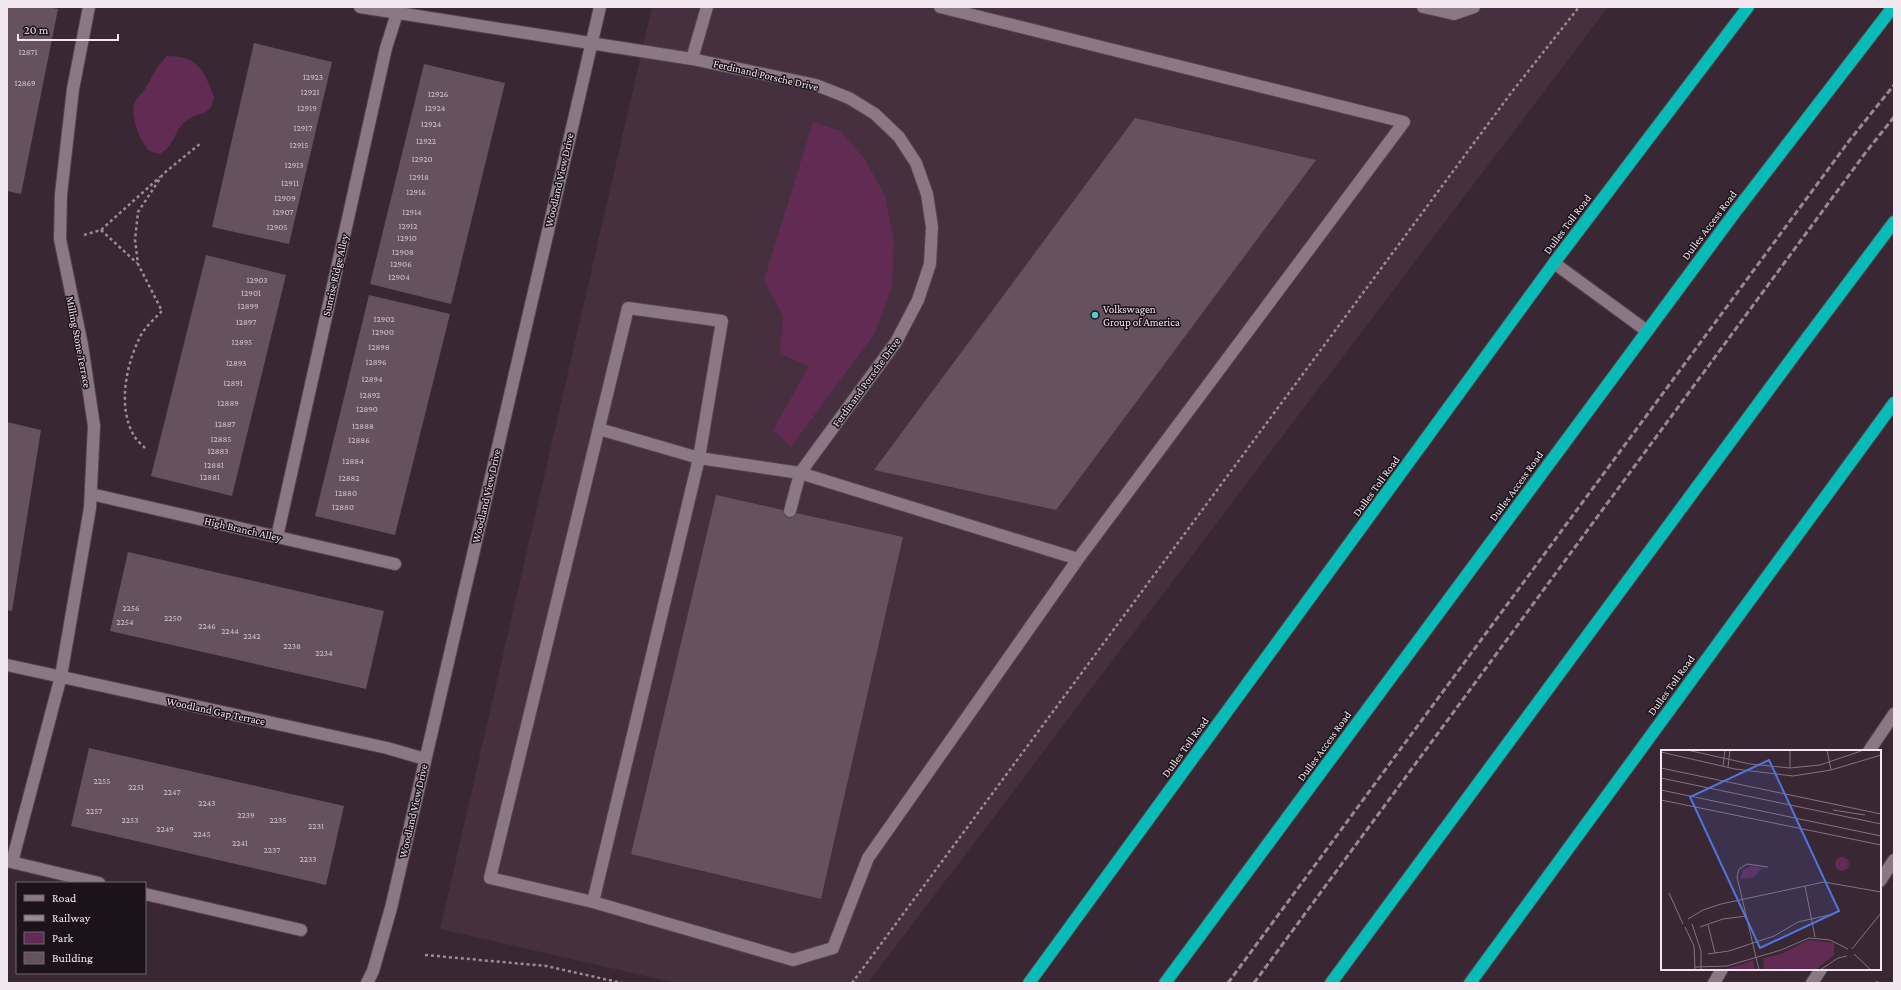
<svg xmlns="http://www.w3.org/2000/svg" width="1901" height="990" font-family="'Crimson Pro',serif">
<rect width="100%" height="100%" fill="#392734"/>
<path fill="#462f3f" d="M652,7H1608L868,983H676L440,929Z"/>
<path fill="#612b54" d="M167,56C198,56 204,70 214,97C210,119 199,110 186,121C174,130 174,148 159,154C156,153 153,152 150,151C140,143 129,114 135,102C136,98 140,95 143,92C151,80 156,66 167,56Z
M813,122L841,131L864,158L885,195L894,241L892,287L875,333L791,447L773,430L809,366L780,354L783,316L764,280Z"/>
<path fill="#66525f" d="M7,7H47L58,9L21,194L7,191Z
M254,43L332,62L289,244L212,227Z
M424,64L505,83L451,304L370,284Z
M1135,118L1316,160L1056,510L874,470Z
M206,255L286,275L232,496L151,476Z
M369,295L450,314L395,535L315,516Z
M7,422L41,430L12,611L7,610Z
M716,495L903,537L821,899L631,854Z
M128,552L384,611L366,689L110,631Z
M89,748L344,806L326,885L71,826Z"/>
<g fill="none" stroke-linecap="round" stroke-linejoin="round">
<g stroke="#53444e" stroke-width="14">
<path id="minor" d="M360,7L692,59L816,85L849,98L875,114L899,137L916,163L927,194L932,227L930,264L918,300L896,342L800,473L790,511
M940,7L1404,122L1078,559L868,858L833,948L793,960L593,902L699,458L800,473L1078,559
M1423,7L1454,14L1474,7
M692,59L707,7
M1554,263L1647,331
M91,494L395,564
M277,537L386,48L399,7
M7,665L387,748L425,759
M1869,751L1894,714
M7,861L99,883
M12,862L61,676L90,508L94,426L82,345L60,239L61,194L73,89L89,7
M1880,881L1894,860
M145,894L301,930
M593,902L490,878L628,308L722,321L699,458L599,429
M367,983L373,971L391,908L600,7
M1714,983L1722,969
M1812,983L1821,969"/>
</g>
<g stroke="#53444e" stroke-width="14">
<path id="highway" d="M1029,983L1554,263L1748,7
M1165,983L1736,211L1893,7
M1331,983L1801,346L1894,222
M1470,983L1894,403"/>
</g>
<path stroke="#9b8c97" stroke-width="2.5" stroke-dasharray="3 3" stroke-linecap="butt" d="M101,230L137,263
M84,235L101,230L160,177
M145,448C141,444 135,439 133,434C118,406 126,366 139,339C144,328 154,319 162,311L138,264L135,240L138,212L163,174L201,143
M425,955L546,966L622,983
M1876,982L1878,983
M852,983L1511,93L1579,7"/>
<use href="#minor" stroke="#8c7785" stroke-width="12"/>
<use href="#highway" stroke="#07bcb6" stroke-width="12"/>
<path stroke="#978893" stroke-width="3" stroke-dasharray="6 3" stroke-linecap="butt" d="M1228,983L1849,141L1894,85
M1254,983L1866,152L1894,117"/>
</g>
<circle fill="#54cdc7" stroke="#1b1319" stroke-width="1.5" cx="1095" cy="315" r="4"/>
<g text-anchor="middle" stroke-width="3" stroke-linejoin="round" paint-order="stroke">
<g font-size="9" fill="#d0c2cb">
<text x="28" y="55">12871</text>
<text x="313" y="80">12923</text>
<text x="25" y="86">12869</text>
<text x="310" y="95">12921</text>
<text x="438" y="97">12926</text>
<text x="307" y="111">12919</text>
<text x="435" y="111">12924</text>
<text x="431" y="127">12924</text>
<text x="303" y="131">12917</text>
<text x="426" y="144">12922</text>
<text x="299" y="148">12915</text>
<text x="422" y="162">12920</text>
<text x="294" y="168">12913</text>
<text x="419" y="180">12918</text>
<text x="290" y="186">12911</text>
<text x="416" y="195">12916</text>
<text x="285" y="201">12909</text>
<text x="283" y="215">12907</text>
<text x="412" y="215">12914</text>
<text x="408" y="229">12912</text>
<text x="277" y="230">12905</text>
<text x="407" y="241">12910</text>
<text x="403" y="255">12908</text>
<text x="401" y="267">12906</text>
<text x="399" y="280">12904</text>
<text x="257" y="283">12903</text>
<text x="251" y="296">12901</text>
<text x="248" y="309">12899</text>
<text x="384" y="322">12902</text>
<text x="246" y="325">12897</text>
<text x="383" y="335">12900</text>
<text x="242" y="345">12895</text>
<text x="379" y="350">12898</text>
<text x="376" y="365">12896</text>
<text x="236" y="366">12893</text>
<text x="372" y="382">12894</text>
<text x="233" y="386">12891</text>
<text x="370" y="398">12892</text>
<text x="228" y="406">12889</text>
<text x="367" y="412">12890</text>
<text x="225" y="427">12887</text>
<text x="363" y="429">12888</text>
<text x="221" y="442">12885</text>
<text x="359" y="443">12886</text>
<text x="218" y="454">12883</text>
<text x="353" y="464">12884</text>
<text x="214" y="468">12881</text>
<text x="210" y="480">12881</text>
<text x="349" y="481">12882</text>
<text x="346" y="496">12880</text>
<text x="343" y="510">12880</text>
<text x="131" y="611">2256</text>
<text x="173" y="621">2250</text>
<text x="125" y="625">2254</text>
<text x="207" y="629">2246</text>
<text x="230" y="634">2244</text>
<text x="252" y="639">2242</text>
<text x="292" y="649">2238</text>
<text x="324" y="656">2234</text>
<text x="102" y="784">2255</text>
<text x="136" y="790">2251</text>
<text x="172" y="795">2247</text>
<text x="207" y="806">2243</text>
<text x="94" y="814">2257</text>
<text x="246" y="818">2239</text>
<text x="130" y="823">2253</text>
<text x="278" y="823">2235</text>
<text x="316" y="829">2231</text>
<text x="165" y="832">2249</text>
<text x="202" y="837">2245</text>
<text x="240" y="846">2241</text>
<text x="272" y="853">2237</text>
<text x="308" y="862">2233</text>
</g>
<g font-size="11" fill="#f3e7ef" stroke="#1b1319">
<text transform="translate(766 75) rotate(13)" y="4">Ferdinand Porsche Drive</text>
<text transform="translate(559 180) rotate(-77)" y="4">Woodland View Drive</text>
<text transform="translate(1567 224) rotate(-53)" y="4">Dulles Toll Road</text>
<text transform="translate(1709 225) rotate(-53)" y="4">Dulles Access Road</text>
<text transform="translate(335 275) rotate(-77)" y="4">Sunrise Ridge Alley</text>
<text transform="translate(79 342) rotate(79)" y="4">Milling Stone Terrace</text>
<text transform="translate(866 382) rotate(-54)" y="4">Ferdinand Porsche Drive</text>
<text transform="translate(1376 486) rotate(-54)" y="4">Dulles Toll Road</text>
<text transform="translate(1516 486) rotate(-54)" y="4">Dulles Access Road</text>
<text transform="translate(486 496) rotate(-77)" y="4">Woodland View Drive</text>
<text transform="translate(243 529) rotate(13)" y="4">High Branch Alley</text>
<text transform="translate(1671 685) rotate(-54)" y="4">Dulles Toll Road</text>
<text transform="translate(216 711) rotate(12)" y="4">Woodland Gap Terrace</text>
<text transform="translate(1324 746) rotate(-54)" y="4">Dulles Access Road</text>
<text transform="translate(1185 747) rotate(-54)" y="4">Dulles Toll Road</text>
<text transform="translate(413 811) rotate(-77)" y="4">Woodland View Drive</text>
</g>
<g font-size="11" fill="#f3e7ef" stroke="#1b1319" text-anchor="start">
<text x="1103" y="313">Volkswagen<tspan x="1103" dy="13">Group of America</tspan></text>
</g>
</g>
<g transform="translate(1661 750)">
<rect width="220" height="220" fill="#392734"/>
<path d="M174 114a7 7 0 1 1 14 0a7 7 0 1 1-14 0ZM89,116L106,118L99,120L93,127L79,129L82,120ZM147,190L173,193V205L154,220H103L102,208L120,204ZM92,210L94,220H61L82,214Z" fill="#612b54"/>
<path fill="none" stroke="#83747f" stroke-width="1" d="M26,0L89,14L129,18L159,15L203,0M166,0L170,20M0,2L74,19L132,26L170,20L220,5M62,16L64,0M67,17L69,0M0,18L220,64M129,18V0M0,28L220,74M0,40L220,86M0,50L220,95M172,60L204,65M144,136L154,187M8,143L22,174M27,169L42,160L60,154L163,132L220,142M31,174L40,201V219M47,175L54,203M24,177L33,196L34,220M39,177L62,169L86,166M191,199L220,163M47,204L68,201L113,186L137,172L168,165M193,204L210,220M34,217L66,216L120,200L148,188L169,190L187,199M98,220L76,127L78,119L86,114L107,117M159,220L177,208L186,206"/>
<path fill="#5274de" fill-opacity="0.15" stroke="#5274de" stroke-width="2" d="M108,10L178,161L99,198L29,47Z"/>
<rect width="220" height="220" fill="none" stroke="#f3e7ef" stroke-width="2"/>
</g>
<rect width="1901" height="990" fill="none" stroke="#f3e7ef" stroke-width="16"/>
<rect x="16" y="882" width="130" height="92" fill="#1b1319" stroke="#71686f"/>
<rect x="24" y="895" width="20" height="6" fill="#8c7785" stroke="#71686f"/>
<text x="52" y="902" font-size="12" fill="#f3e7ef">Road</text>
<rect x="24" y="915" width="20" height="6" fill="#978893" stroke="#71686f"/>
<text x="52" y="922" font-size="12" fill="#f3e7ef">Railway</text>
<rect x="24" y="932" width="20" height="12" fill="#612b54" stroke="#71686f"/>
<text x="52" y="942" font-size="12" fill="#f3e7ef">Park</text>
<rect x="24" y="952" width="20" height="12" fill="#66525f" stroke="#71686f"/>
<text x="52" y="962" font-size="12" fill="#f3e7ef">Building</text>
<path d="M18 34v6h100v-6" fill="none" stroke="#f3e7ef" stroke-width="2"/>
<text x="24" y="34" font-size="12" fill="#f3e7ef" stroke="#1b1319" stroke-width="3" paint-order="stroke">20 m</text>
</svg>
